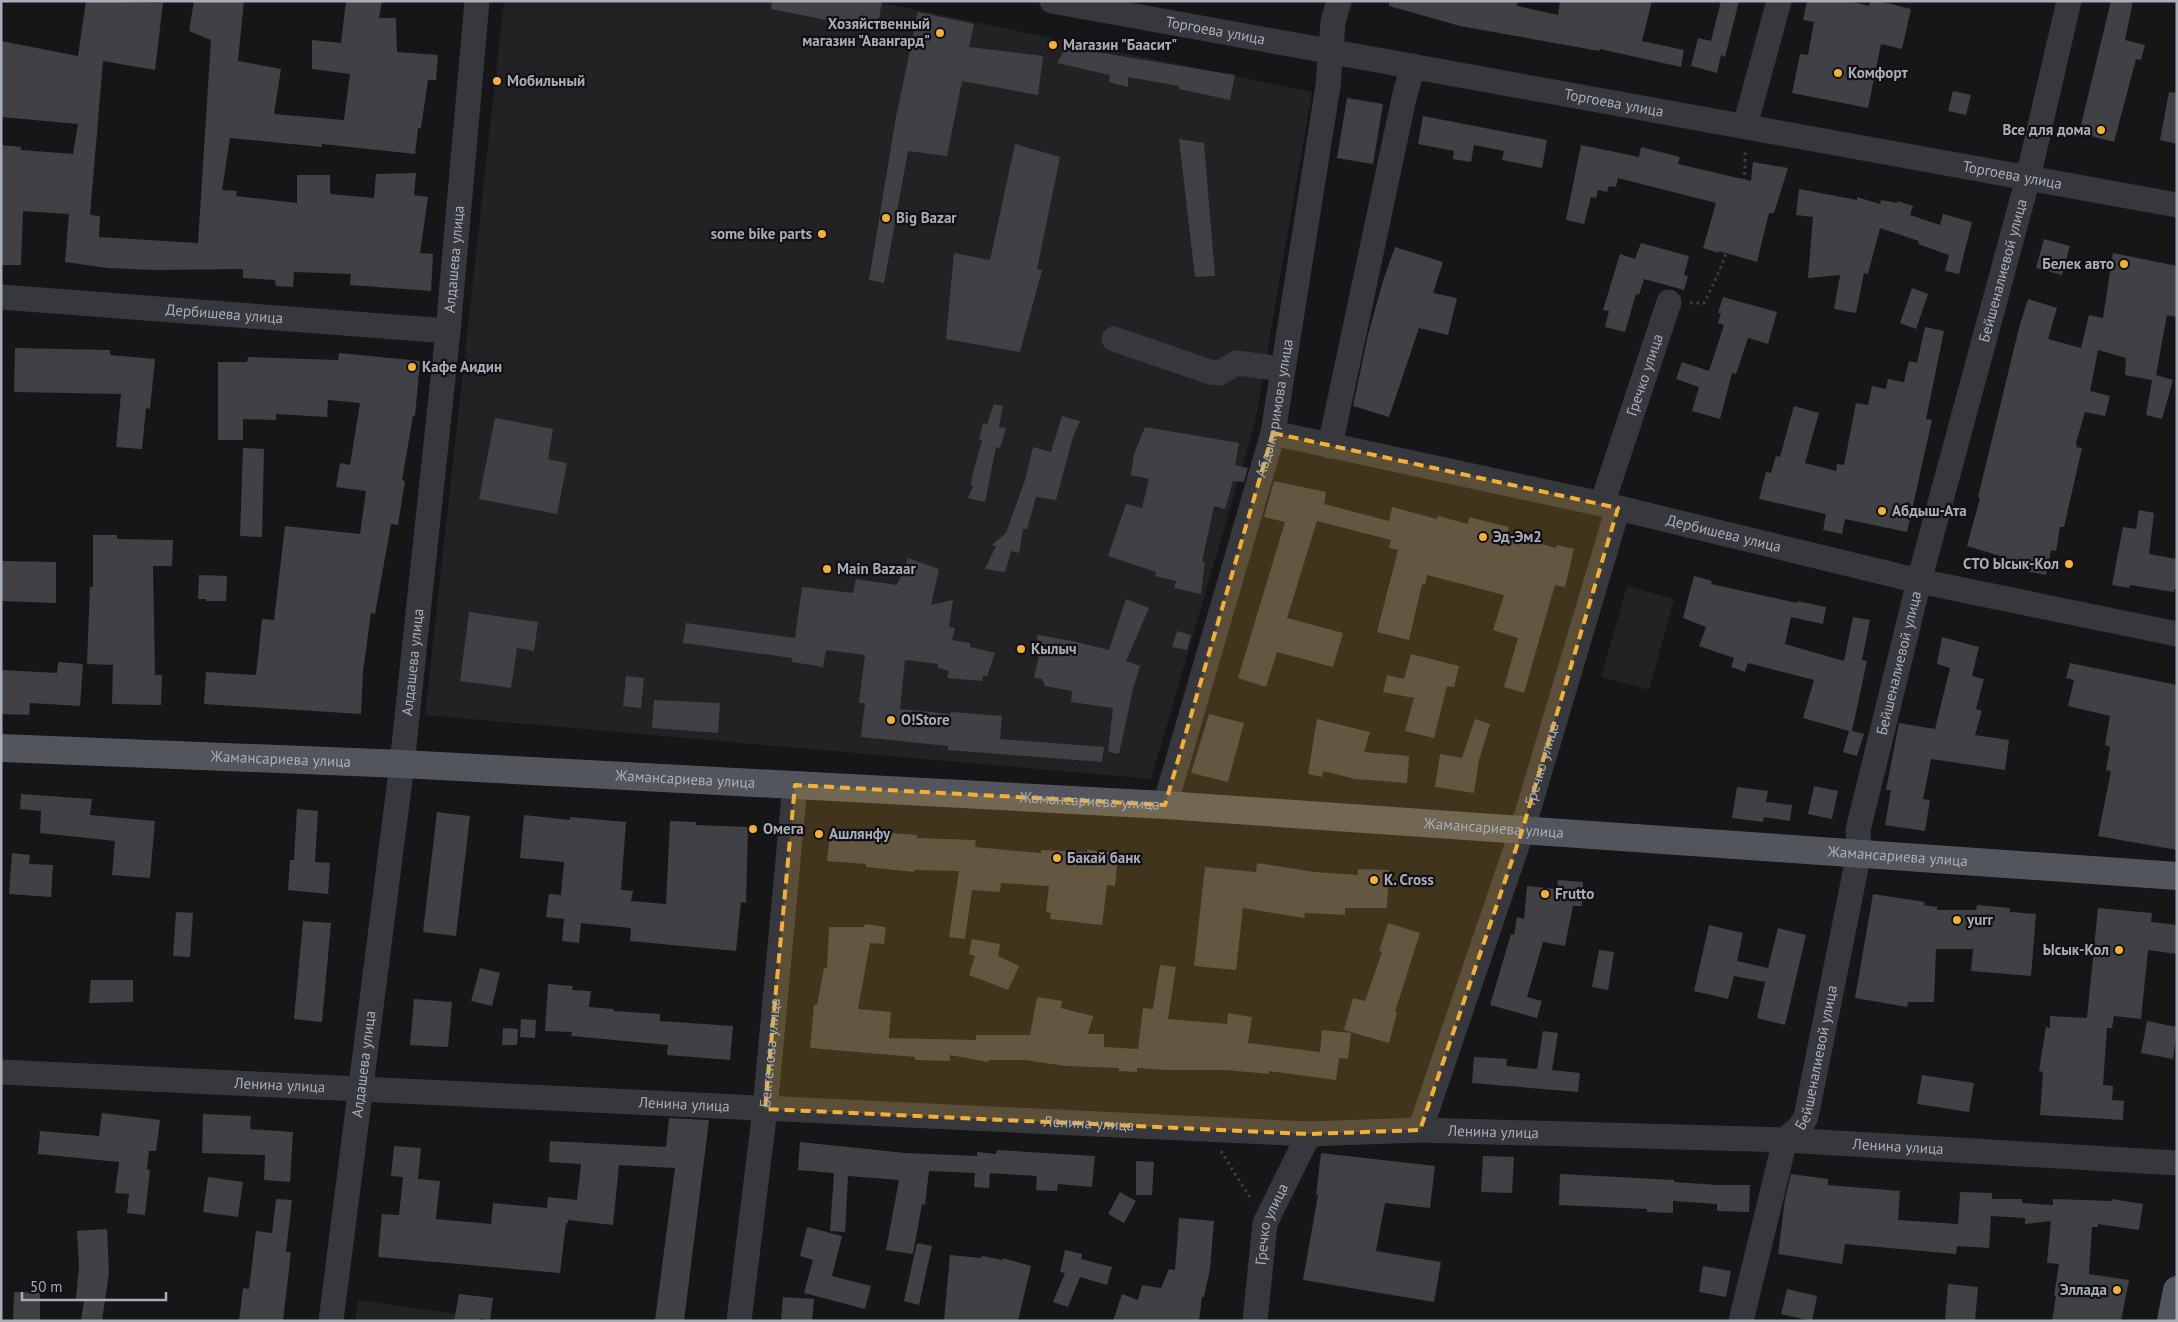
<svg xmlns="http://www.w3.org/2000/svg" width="2178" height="1322" font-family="'PT Sans',sans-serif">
<rect width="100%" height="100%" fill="#161618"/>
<path fill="#222225" d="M504,1H873L1312,92L1255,423L1151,779L425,715Z
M1627,586L1674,599L1649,690L1601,677Z
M358,1300L506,1321H355Z"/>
<path fill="#404145" d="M86,1L163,3L155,70L103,61L90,215L100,216L99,237L198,243L211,40L189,31L194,1H244L238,61L281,69L274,114L344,120L350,74L312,69V40L341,43L346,1H382L379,18H396L397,52L438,55L436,80H428L421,128H418L415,154L322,144V147L230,138L222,190L237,191L236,196L297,203V175H330V194L374,198L376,174L416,173L414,195L428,197L420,253L433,254L431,291L350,285L351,274L294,272L293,287L276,286L275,280L243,278V269L155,270L108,268L65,262L69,214L23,211L21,265H1V145L21,147V150L73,154L78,124L1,117V41L78,56Z
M772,1H882L877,30L771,9Z
M1389,1H1518L1517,6L1558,15L1560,1H1652L1642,41L1684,50L1681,67L1600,49L1599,51L1460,26L1389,6Z
M1721,1H1739L1725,57L1721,55L1717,73L1691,66L1698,38L1711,41Z
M1807,1H1849L1869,6L1870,1H1878L1911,9L1902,49L1881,44L1868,108L1792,93L1800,54L1808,55L1814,22L1803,20Z
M2111,1H2133L2125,40L2145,45L2141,60L2136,59L2114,142L2079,133Z
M918,12L974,24L969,47L1043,56L1038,95L962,81L947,156L908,151L884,283L869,280L896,117Z
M1066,47L1235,75L1230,100L1179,89V86L1128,77V87L1109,82L1110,75L1057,63Z
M1953,91L1971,95L1966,115L1948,111Z
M2169,92L2177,93V144L2160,140Z
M1347,98L1383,104L1373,164L1337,158Z
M1423,116L1547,140L1542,168L1502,160L1504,151L1474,145L1471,162L1453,159L1454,151L1418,144Z
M1179,139L1204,143L1215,276L1195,277Z
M1015,144L1060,157L1037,269L1042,270L1020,352L946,339L954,253L990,260Z
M1581,145L1639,157L1641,147L1680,157L1678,164L1751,181L1753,162L1788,168L1774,213H1769L1757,262L1719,251V253L1703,248L1716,203L1618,178L1616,187L1609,186L1607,192L1598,190L1596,198L1591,197L1584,224L1566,220Z
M1799,189L1857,200V197L1880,204L1881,200L1897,203V201L1913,206L1910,215L1940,225L1943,214L1972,222L1959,274L1945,271L1949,255L1918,244L1919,241L1880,228L1868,274L1864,273L1856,313L1834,309L1840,275L1808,278L1813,217L1796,215Z
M2044,239L2070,246L2062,275L2036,268Z
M1641,243L1689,256L1684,275L1688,276L1684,290L1644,279L1639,295L1636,294L1625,332L1605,327L1609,311L1603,310L1620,254L1635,259Z
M1395,247L1443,262L1433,293L1457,298L1448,335L1419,328L1389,417L1353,406L1368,335L1383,281Z
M2113,253L2177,266V317L2167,315L2156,375L2173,380L2162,419L2146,415L2152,380L2125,375L2126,358L2098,350L2090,391L2110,396L2105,416L2085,412L2076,443L2077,447L2082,448L2064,527H2060L2056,551L2051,550L2046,575L2005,567L2007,558L1967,546L1980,498L1978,497L2019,328L2028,299L2057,308L2048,339L2081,348L2089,315L2103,318Z
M1912,288L1928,294L1916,329L1900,323Z
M1723,297L1777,312L1768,344L1748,338L1736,374L1732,373L1720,419L1692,411L1699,387L1676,379L1682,362L1709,371L1724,325L1718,323L1721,313H1718Z
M1925,327L1944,331L1926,419L1932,420L1907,532L1845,519L1842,534L1823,530L1826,514L1759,499L1766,472L1771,473L1776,456L1780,457L1794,406L1819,413L1805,463L1836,471L1837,464L1844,465L1856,403L1868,405L1872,386L1886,389L1888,379L1904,382L1909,361L1917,363Z
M15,348L110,350V355L155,359L150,409L146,408L142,449L116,447L121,394L14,392Z
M339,353L420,361L415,416H413L402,480L405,481L398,525L391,524L375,614L371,613L363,672L361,714L204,704L206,672L256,675L262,619L274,620L285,526L360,534L366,491L336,487L340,463L350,465L360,403L328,400L327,417L276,414V420L243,419V440H218V362H247L248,357L338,360Z
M994,404L1003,406L999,427L1006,428L1000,448L996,447L985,502L968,498L973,486L971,485L972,477L982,440H979L983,423L987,424Z
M1062,416L1080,421L1073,437L1056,500L1036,497L1027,529H1023L1019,553L1011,551L1005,572L985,569L996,546L992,545L1006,533L1025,480L1033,447L1051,452Z
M495,418L553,429L548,459L567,463L557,514L479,499Z
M1145,427L1239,443L1235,465L1248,468L1244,482L1233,481L1225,509L1214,506L1202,562H1205L1201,594L1174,588L1176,581L1155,576L1156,572L1108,556L1126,504L1142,508L1149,479L1131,475L1134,454Z
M243,448L264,449L262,537L240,536Z
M1274,481L1326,492L1324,504L1389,521L1392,507L1437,519L1438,516L1468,524L1469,517L1509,527L1507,534L1556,548L1557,545L1574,549L1565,587L1555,585L1524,693L1504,687L1518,638L1493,630L1504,595L1427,575L1425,585L1422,584L1409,640L1377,632L1398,550L1389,548L1391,540L1317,521L1287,618L1343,633L1333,667L1277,652L1266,687L1238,678L1285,522L1264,517Z
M2139,510L2154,513L2149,554L2177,559V590L2174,589V592L2130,585L2129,588L2112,585L2123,527L2136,529Z
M93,535H117V539L173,540L172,566H153L155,675H162L161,705L112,704L113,665L87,664L90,587H93Z
M908,558L939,569L931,605L953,600L949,627L955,628L952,640L970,643V647L995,653L987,676H983L982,681L947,678L949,671L938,668V664L905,660L900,709L951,714V712L1002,716L1000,739L1104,747L1102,762L948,750V746L861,737L865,703H859L865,655L826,650L823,667L792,662V658L683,643L686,623L795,638L802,587L853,593L856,579L897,585Z
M1,561L56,562V603L1,601Z
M199,575L227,576L226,601H206V599H198Z
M1694,576L1712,581L1711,584L1797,603V601L1826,607L1823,624L1791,617L1785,644L1844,661L1853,617L1870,620L1862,660L1867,661L1852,731L1864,734L1857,756L1843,752L1849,731L1803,718L1814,680L1748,663L1745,672L1731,667L1734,658L1699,646L1706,627L1683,618Z
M1126,599L1149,608L1126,661L1140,666L1133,689L1119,754L1108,752L1113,708L1071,702L1072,691L1045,686L1042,679L1034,678L1039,655L1037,635L1073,641L1109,650Z
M469,612L538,622L534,651L517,648L511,688L460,681Z
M1177,631L1191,635L1187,650L1172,647Z
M1942,637L1979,647L1972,676L1984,679L1976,709L1982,711L1975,735L2009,740L2005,770L1931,759L1923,799L1930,800L1925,831L1885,825L1891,790H1886L1899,723L1935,729L1950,668L1937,664Z
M1411,654L1459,666L1454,687L1447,686L1434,738L1405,731L1414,698L1383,692L1387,675L1404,679Z
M58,662L83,664L80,706L30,703L29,715L1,714V670L57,673Z
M2070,663L2177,685V850L2098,836L2111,771L2106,770L2110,747L2105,745L2110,716L2068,706L2074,680L2066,678Z
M626,676L644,678L641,708L623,706Z
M654,700L720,703L718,733L652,728Z
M1209,714L1244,723L1228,782L1191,773Z
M1317,719L1370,732L1364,752L1409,756L1407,783L1355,779L1323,771L1322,777L1308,774Z
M1475,719L1490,724L1479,760L1474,793L1435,787L1440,754L1462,758Z
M1814,786L1838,791L1832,819L1808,814Z
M1737,787L1768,791L1766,802L1792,805L1790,821L1764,817L1763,822L1732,818Z
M21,794L92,799L90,815L155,821L150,878L112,875L115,841L40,833L41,811L20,809Z
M297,809L318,811L315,862L330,863L328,894L288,890L290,860H294Z
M437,812L470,816L456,936L423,932Z
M524,815L570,820V817L626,822L621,890L633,891L631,901L666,904L670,821L696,822V825L748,827L746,903L741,902L736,951L630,941L631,928L581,923L579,943L562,941L564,919L546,917L549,894L561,895L564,862L520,858Z
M830,833L891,837V833L917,835V838L976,840L975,847L1041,853V850L1087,852V850L1118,853L1115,886L1107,885L1102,925L1050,919L1051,913L1046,912L1049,886L1001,883L1000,892L972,890L965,939L949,937L959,871L914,870V872L866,867V864L827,861Z
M12,853L30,855L29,864L53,865L51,897L9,894Z
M1257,863L1315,872L1358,875V869L1389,870L1387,908H1345V915L1305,913L1304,918L1243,908L1236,970L1194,966L1205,867L1256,872Z
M1558,880L1583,882L1582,906H1573L1565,946L1543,942L1527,997L1542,1001L1537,1018L1490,1005L1511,934L1514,935L1517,917L1524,919L1527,886L1557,889Z
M1873,894L1925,902L1924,905L1937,907V910H1976L1977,905L2010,908V912L2036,914L2031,976L1971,971L1973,949H1936L1934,1002H1908L1907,1007L1855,998Z
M2098,908L2152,913L2151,922L2177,925V954L2148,950L2141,1019L2114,1016L2112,1028H2107L2103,1085L2113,1086L2112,1100L2124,1101L2123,1120L2040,1115L2043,1072L2039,1071L2046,1027L2050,1028V1016L2087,1018Z
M176,912L193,913L190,957L173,956Z
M303,921L331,923L322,1022L294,1019Z
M1388,923L1420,933L1395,1012L1397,1013L1389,1043L1344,1030L1353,998L1365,1001L1382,952L1379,951Z
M865,924L886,927L884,944L870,943L858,1009L891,1012L889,1038L976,1040V1035H1030L1037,997L1062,1001L1061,1008L1093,1016L1088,1034H1104V1047L1138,1049L1143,1008L1153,1009L1160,965L1176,967L1168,1019L1227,1024L1228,1013L1252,1017L1248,1043L1320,1052L1322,1030L1351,1033L1348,1059L1339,1058L1336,1080L1269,1071V1074L1226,1070H1167L1137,1068V1072L1119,1071V1068L1065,1066L1025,1060H989L988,1062L950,1055V1061L915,1060V1057L810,1048L814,1005H817L824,968H827L829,927H864Z
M1709,925L1743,933L1737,961L1768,968L1778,928L1806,935L1785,1025L1757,1018L1765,982L1734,976L1728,999L1694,991Z
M972,939L1000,944L998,956L1019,966L1008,990L969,975L975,956L969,954Z
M1599,950L1614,952L1608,990L1592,987Z
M480,968L500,973L492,1006L471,1001Z
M91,980H133V1002L89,1003Z
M548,984L573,986L572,990L591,991L589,1007L614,1009V1011L660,1014V1021L733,1026L730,1060L667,1055L668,1045L571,1036L572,1032L545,1031Z
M414,999L452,1002L448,1047L410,1045Z
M521,1019L536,1020L535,1038L520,1037Z
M2147,1021L2177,1027L2173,1059L2141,1053Z
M503,1028L518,1029L517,1045H502Z
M1543,1031L1558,1033L1552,1070L1580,1073L1578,1092L1472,1083L1474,1057L1507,1059L1506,1066L1537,1069Z
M1922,1075L1974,1083L1969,1112L1917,1104Z
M102,1113L160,1120L156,1151H149L147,1169L150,1170L145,1215L127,1213L129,1194L115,1193L119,1162L38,1154L40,1131L99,1136Z
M203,1114L251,1116L250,1129L293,1132L290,1182L264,1180L265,1155L202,1153Z
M669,1118L709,1120L684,1321L655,1320L675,1168L619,1165L613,1225L568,1220V1223H566L560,1273L378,1257L382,1214L399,1215L403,1177L391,1176L394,1146L421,1148L418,1179L440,1181L436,1219L491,1224L493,1203L547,1208L548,1197L577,1200L581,1164L549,1162L550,1141L666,1147Z
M800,1142L905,1153L977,1156V1152L996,1154L997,1150L1095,1156L1092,1187L1058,1184L1057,1191L1036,1190L1037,1176L990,1173L989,1188L974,1187L975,1173L929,1171L925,1205L922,1204L913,1254L886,1250L899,1180L848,1176L845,1232L830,1231L834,1173L798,1170Z
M1321,1153L1435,1166L1430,1208L1385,1203L1376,1251L1441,1262L1434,1302L1303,1280L1318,1195H1316Z
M1483,1156L1514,1157L1512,1193L1481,1192Z
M1136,1161L1154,1162L1152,1195H1136Z
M1560,1174L1674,1180V1182L1718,1185H1750L1749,1212L1717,1211V1204L1673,1201V1213L1647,1212V1209L1559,1205Z
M1791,1174L1828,1179V1185L1900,1191L1898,1220L1958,1224L1960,1192L1992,1193V1199H2022V1203L2053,1205V1199L2112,1201V1199L2143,1204L2139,1230L2098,1224V1227H2092L2089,1274L2129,1280L2121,1321H2052L2056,1296H2054L2059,1264L2047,1263L2051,1221L2025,1224V1218L1991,1216L1989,1248L1957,1246L1956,1254L1845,1244L1842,1264L1778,1254L1785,1199Z
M208,1177L243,1182L238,1217L203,1212Z
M1120,1192L1136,1201L1124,1223L1108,1214Z
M276,1199L292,1200L286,1252H291L283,1321H239L243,1288L249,1289L256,1231L272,1233Z
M1179,1218L1214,1221L1210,1269L1204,1297H1202L1199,1321H1113L1122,1294L1138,1300L1142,1285L1161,1288L1169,1269L1175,1270Z
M807,1227L842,1236L832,1276L871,1286L865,1309L804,1293L813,1260L800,1256Z
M107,1229L109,1273L102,1321H81L84,1300L76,1299L79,1266L77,1231Z
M917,1243L932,1246L919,1305L904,1301Z
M1065,1250L1082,1254L1081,1259L1112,1267L1107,1285L1080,1277L1068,1307L1053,1302L1065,1273L1060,1272Z
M950,1255L981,1258L982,1256L1003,1260V1258L1031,1266L1018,1321H944Z
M1703,1266L1731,1271L1726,1297L1699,1292Z
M1948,1284L1978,1287L1975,1321H1945Z
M1787,1289L1817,1296L1812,1321L1781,1314Z
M14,1292L40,1293V1321H13Z
M459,1294L493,1298L490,1320L480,1318V1321H454Z
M783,1297L814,1299L812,1321H781Z"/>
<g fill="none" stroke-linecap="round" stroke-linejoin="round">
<path stroke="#3d3f44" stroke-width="3" stroke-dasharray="2.5 4" stroke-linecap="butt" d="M1690,303H1704C1728,257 1747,202 1745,149
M1221,1151L1252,1201"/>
<g stroke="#37383d" stroke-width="25">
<path id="s1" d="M1052,1L2177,205"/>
<path d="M1745,126L1779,1"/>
<path id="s2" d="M1,297L448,331"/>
<path d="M1114,339L1210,372L1219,373L1237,363L1283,369"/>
<path id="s3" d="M1273,433L1602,504L1919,581L2177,634"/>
<path d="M1330,446L1404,98L1413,66"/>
<path id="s4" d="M1602,504L1669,302"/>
<path id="s5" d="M1165,805L1273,433L1328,86L1333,22L1339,1"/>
<path id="s6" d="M1,1072L1309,1134L1420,1130L1785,1140L2177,1163"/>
<path id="s7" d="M1420,1130L1522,831L1618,508"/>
<path id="s8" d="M331,1321L402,764L448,331L477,1"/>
<path id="s9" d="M739,1321L765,1109L795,785"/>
<path id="s10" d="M1255,1321L1265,1223L1309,1134"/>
<path id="s11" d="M1741,1321L1785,1140L1800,1127L1806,1117L1859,853L1858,830L1919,581L2028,178L2069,1"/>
</g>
<g stroke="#53555c" stroke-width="28">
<path id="s12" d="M1,748L402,764L1165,805L2177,876"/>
<path d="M2171,1321L2177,1290"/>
</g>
</g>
<path fill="#f2b134" fill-opacity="0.2" stroke="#f2b134" stroke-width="4" stroke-dasharray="10 6" stroke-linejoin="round" d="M1273,433L1618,508L1522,831L1420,1130L1309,1134L765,1109L795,785L1165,805Z"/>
<g fill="#f2b134" stroke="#111113" stroke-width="2">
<circle cx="940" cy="33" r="5"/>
<circle cx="1053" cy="45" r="5"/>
<circle cx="1838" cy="73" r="5"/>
<circle cx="497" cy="81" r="5"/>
<circle cx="2101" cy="130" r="5"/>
<circle cx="886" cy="218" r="5"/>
<circle cx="822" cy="234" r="5"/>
<circle cx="2124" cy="264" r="5"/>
<circle cx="412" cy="367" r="5"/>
<circle cx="1882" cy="511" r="5"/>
<circle cx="1483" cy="537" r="5"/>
<circle cx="2069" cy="564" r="5"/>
<circle cx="827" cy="569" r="5"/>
<circle cx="1021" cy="649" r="5"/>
<circle cx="891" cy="720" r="5"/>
<circle cx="753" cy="829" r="5"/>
<circle cx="819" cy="834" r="5"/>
<circle cx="1057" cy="858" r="5"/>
<circle cx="1374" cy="880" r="5"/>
<circle cx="1545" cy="894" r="5"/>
<circle cx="1957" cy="920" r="5"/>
<circle cx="2119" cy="950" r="5"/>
<circle cx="2117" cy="1290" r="5"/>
</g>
<g text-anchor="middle" stroke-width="4.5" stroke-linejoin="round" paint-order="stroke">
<g font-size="15" font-weight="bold" fill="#a8adb8" stroke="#111113" text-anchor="start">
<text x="930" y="29" text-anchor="end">Хозяйственный<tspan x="930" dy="17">магазин "Авангард"</tspan></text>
<text x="1063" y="50">Магазин "Баасит"</text>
<text x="1848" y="78">Комфорт</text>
<text x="507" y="86">Мобильный</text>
<text x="2091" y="135" text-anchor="end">Все для дома</text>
<text x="896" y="223">Big Bazar</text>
<text x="812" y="239" text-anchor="end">some bike parts</text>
<text x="2114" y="269" text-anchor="end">Белек авто</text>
<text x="422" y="372">Кафе Аидин</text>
<text x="1892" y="516">Абдыш-Ата</text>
<text x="1493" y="542">Эд-Эм2</text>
<text x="2059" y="569" text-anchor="end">СТО Ысык-Кол</text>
<text x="837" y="574">Main Bazaar</text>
<text x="1031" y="654">Кылыч</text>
<text x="901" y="725">O!Store</text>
<text x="763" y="834">Омега</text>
<text x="829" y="839">Ашлянфу</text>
<text x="1067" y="863">Бакай банк</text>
<text x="1384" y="885">K. Cross</text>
<text x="1555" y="899">Frutto</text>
<text x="1967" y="925">yurr</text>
<text x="2109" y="955" text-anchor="end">Ысык-Кол</text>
<text x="2107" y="1295" text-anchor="end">Эллада</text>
</g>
<g font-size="15" fill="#a8adb8" stroke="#111113">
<text dy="5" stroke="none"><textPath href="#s1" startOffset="166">Торгоева улица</textPath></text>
<text dy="5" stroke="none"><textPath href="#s1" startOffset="571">Торгоева улица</textPath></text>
<text dy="5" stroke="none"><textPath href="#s1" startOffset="976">Торгоева улица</textPath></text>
<text dy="5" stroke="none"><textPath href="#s8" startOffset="1069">Алдашева улица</textPath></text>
<text dy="5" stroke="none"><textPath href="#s11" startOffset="1088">Бейшеналиевой улица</textPath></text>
<text dy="5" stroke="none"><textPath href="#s2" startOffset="224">Дербишева улица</textPath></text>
<text dy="5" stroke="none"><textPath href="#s4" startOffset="136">Гречко улица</textPath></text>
<text dy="5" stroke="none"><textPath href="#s5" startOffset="412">Абдыкеримова улица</textPath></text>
<text dy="5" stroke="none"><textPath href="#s3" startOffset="462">Дербишева улица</textPath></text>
<text dy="5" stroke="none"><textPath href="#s8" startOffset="664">Алдашева улица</textPath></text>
<text dy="5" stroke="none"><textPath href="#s11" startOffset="682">Бейшеналиевой улица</textPath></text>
<text dy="5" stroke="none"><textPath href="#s12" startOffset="280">Жамансариева улица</textPath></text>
<text dy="5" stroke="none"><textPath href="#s7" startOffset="386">Гречко улица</textPath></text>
<text dy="5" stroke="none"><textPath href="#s12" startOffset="685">Жамансариева улица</textPath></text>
<text dy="5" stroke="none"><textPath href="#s12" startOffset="1090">Жамансариева улица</textPath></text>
<text dy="5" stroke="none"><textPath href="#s12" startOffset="1495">Жамансариева улица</textPath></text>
<text dy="5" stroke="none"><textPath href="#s12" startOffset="1900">Жамансариева улица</textPath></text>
<text dy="5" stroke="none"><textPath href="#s9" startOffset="270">Бектенова улица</textPath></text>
<text dy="5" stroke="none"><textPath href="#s11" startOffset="278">Бейшеналиевой улица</textPath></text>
<text dy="5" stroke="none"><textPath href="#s8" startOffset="259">Алдашева улица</textPath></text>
<text dy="5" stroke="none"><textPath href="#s6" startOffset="279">Ленина улица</textPath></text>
<text dy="5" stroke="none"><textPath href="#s6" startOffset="684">Ленина улица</textPath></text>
<text dy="5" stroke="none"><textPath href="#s6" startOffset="1089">Ленина улица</textPath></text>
<text dy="5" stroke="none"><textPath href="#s6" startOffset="1494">Ленина улица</textPath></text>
<text dy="5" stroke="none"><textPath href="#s6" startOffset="1899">Ленина улица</textPath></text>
<text dy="5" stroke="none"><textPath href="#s10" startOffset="99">Гречко улица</textPath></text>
</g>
</g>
<rect width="2178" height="1322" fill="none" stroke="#a8adb8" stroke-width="5"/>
<path d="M22 1292v8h144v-8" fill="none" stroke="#a8adb8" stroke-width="2.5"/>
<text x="30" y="1292" font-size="15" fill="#a8adb8" stroke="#111113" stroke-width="4" paint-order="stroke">50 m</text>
</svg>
